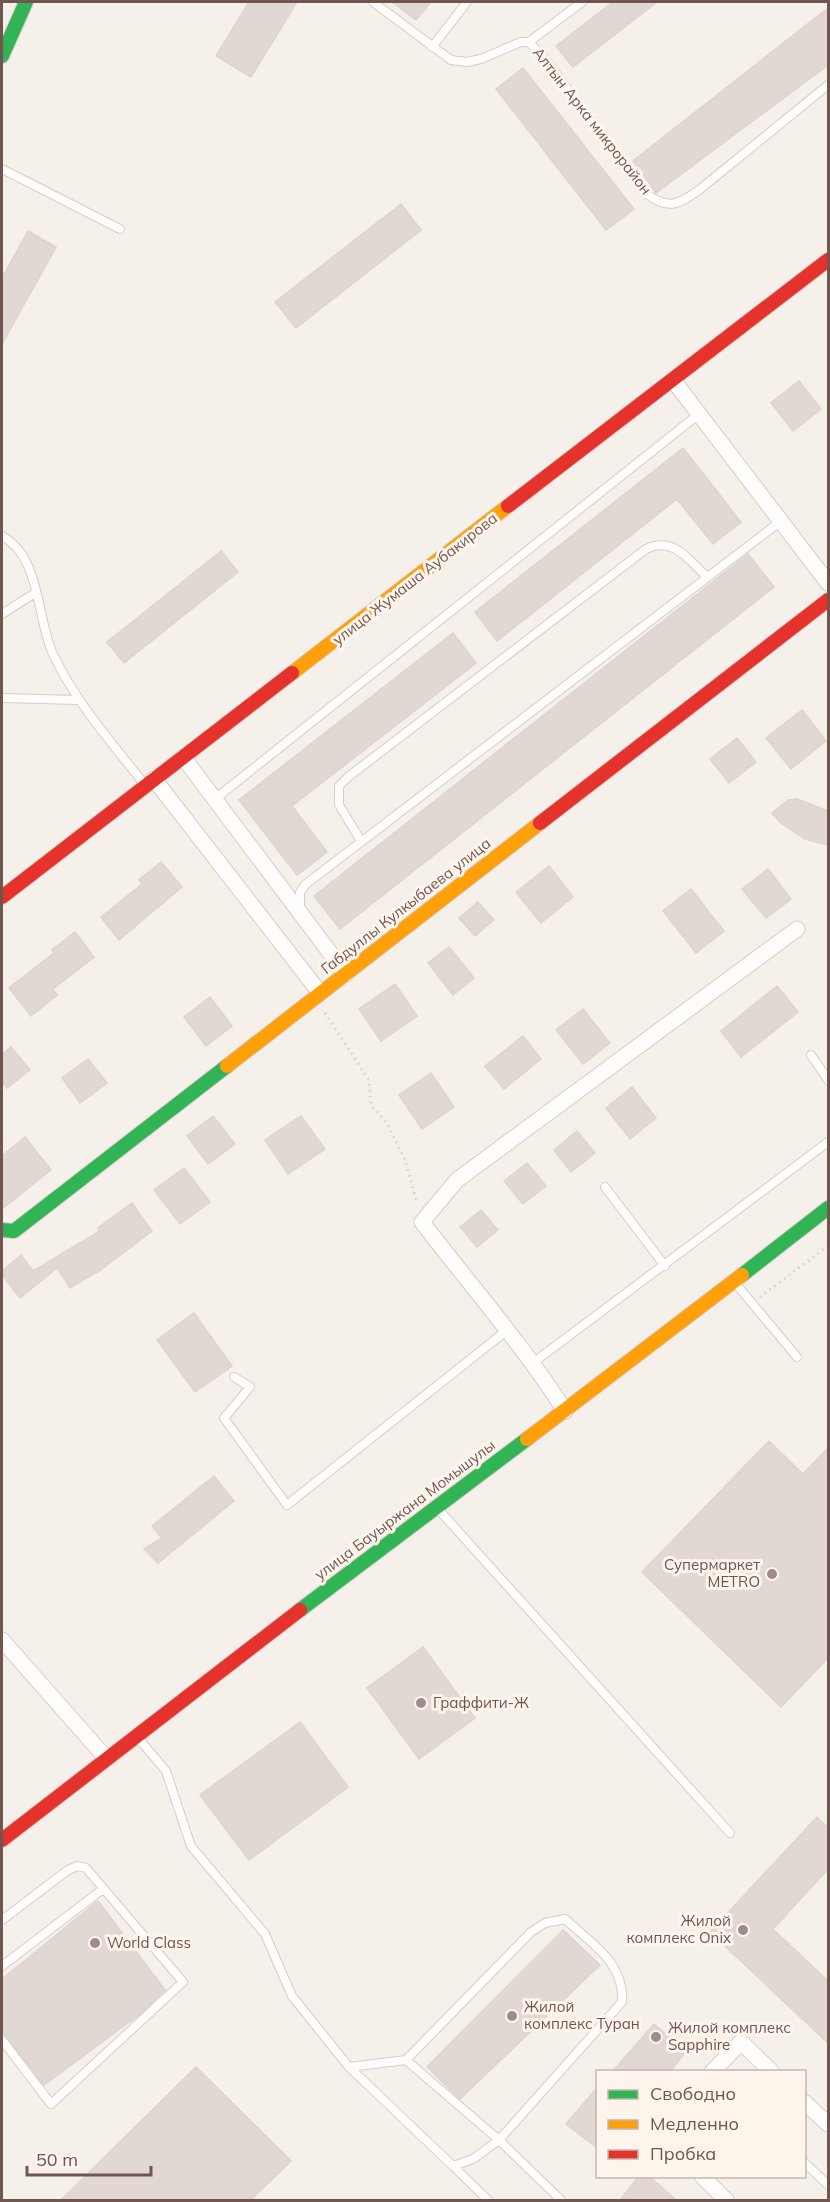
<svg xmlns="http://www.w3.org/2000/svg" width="830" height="2202" font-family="Mulish,sans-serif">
<rect width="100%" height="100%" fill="#f6f0ea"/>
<path fill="#e2d8d3" stroke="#ded3cd" stroke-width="1.5" d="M249,2H297L251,77L216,56Z
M392,2H431L416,20Z
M613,2H657L573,67L556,46Z
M828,8V65L656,193L633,161Z
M523,68L634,209L606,230L496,89Z
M401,204L421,230L296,328L275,302Z
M28,231L56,247L2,344V278Z
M799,381L821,409L793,431L771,403Z
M683,448L741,522L713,544L677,499L497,641L475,612Z
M221,551L238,572L124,663L107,642Z
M748,554L774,587L340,929L314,896Z
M453,633L476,663L292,806L327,852L297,875L239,800Z
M802,710L826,741L791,769L766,738Z
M737,738L756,762L729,783L710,759Z
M797,799L828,811V845L805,839L781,823L772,813L788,800Z
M161,862L182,887L119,940L101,917L142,884L139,880Z
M549,866L573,897L541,923L516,892Z
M768,869L791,899L766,918L742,889Z
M691,889L724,931L696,953L663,911Z
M478,902L494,920L475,936L459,918Z
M75,932L94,957L53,989L57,995L31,1016L9,988L54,953L52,950Z
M449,947L474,978L453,995L428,963Z
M395,984L417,1016L381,1041L359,1009Z
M777,986L798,1012L741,1057L721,1031Z
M210,997L232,1026L206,1046L184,1017Z
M583,1009L610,1043L583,1064L556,1030Z
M523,1036L541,1059L504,1089L485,1066Z
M11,1047L30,1070L7,1088L2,1082V1054Z
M88,1059L107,1083L80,1103L62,1078Z
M431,1073L454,1107L422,1129L399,1095Z
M632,1087L656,1118L630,1139L606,1108Z
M213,1116L235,1144L208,1164L187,1136Z
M301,1116L325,1149L288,1174L265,1140Z
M577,1131L595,1153L571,1172L554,1150Z
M25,1137L51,1170L2,1209V1156Z
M527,1163L546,1186L523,1204L504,1181Z
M184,1168L210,1202L180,1224L154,1190Z
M132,1203L152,1231L102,1269L70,1288L57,1268L20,1298L2,1275V1271L21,1255L33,1271L100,1231L98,1228Z
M481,1210L498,1230L477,1247L460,1227Z
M194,1313L232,1366L195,1392L157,1340Z
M769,1441L803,1474L828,1448V1658L781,1707L642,1572Z
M214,1476L234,1501L158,1563L144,1549L162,1538L152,1526Z
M423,1647L475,1718L419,1759L367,1688Z
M300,1722L348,1787L249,1860L200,1795Z
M817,1817L828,1828V1869L773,1929L828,1981V2043L710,1932Z
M98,1901L165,1990L140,2014L44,2085L2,2031V1979Z
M563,1930L600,1965L460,2099L427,2067Z
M654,2024L686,2051L670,2072H612Z
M196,2067L291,2161L251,2200H61Z
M597,2088V2148L566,2124Z
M639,2176H649L676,2200H620Z"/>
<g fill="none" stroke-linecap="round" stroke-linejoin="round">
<g stroke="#d5cdc8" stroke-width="10">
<path id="lane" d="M373,2L451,60L467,62L481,59L521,42H529L549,64L644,192C667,210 676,206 699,190L828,85
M529,42L582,2
M432,47L467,2
M2,169L120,229
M2,536C41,557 36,617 53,654C76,703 112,743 145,785
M2,614L35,593
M2,698L78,700
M215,799L699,414
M361,841L339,805V786L348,777L646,549C673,536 688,559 707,577
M300,909V892L306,884L781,521
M811,1055L828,1080
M605,1187L665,1266
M736,1284L797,1357
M534,1362L828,1142
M234,1377L250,1387L224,1418L287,1505L506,1331
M438,1509L730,1833
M138,1738L166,1771L191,1846L265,1934L292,1996L349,2067L453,2166L473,2159L499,2140L561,2200
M2,1920L68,1870L78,1866L86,1868L183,1982L51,2104L2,2040
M2,1966L103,1889
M349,2067L406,2060L531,1932L545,1923L565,1919C591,1943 625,1963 622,2002L499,2140L406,2060
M804,2162L828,2185
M453,2166L488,2200"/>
</g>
<g stroke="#d5cdc8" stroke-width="17">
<path id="street" d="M673,380L828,583
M183,757L346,974
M154,779L320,993
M565,1411C523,1345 470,1285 422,1222L457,1180L797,929
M2,1640L106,1758
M712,2072L741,2042L772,2072
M804,2102L828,2124
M702,2176L726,2200"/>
</g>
<g stroke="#d4ccc6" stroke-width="16">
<path id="fast" d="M2,56L26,2
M2,1230L14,1231L227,1066
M742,1275L828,1208
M300,1610L527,1439"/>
</g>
<g stroke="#d4ccc6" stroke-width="16">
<path id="slow" d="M292,673L508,506
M227,1066L540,823
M527,1439L742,1275"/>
</g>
<g stroke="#d4ccc6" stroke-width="16">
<path id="jam" d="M508,506L828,260
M540,823L828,600
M2,897L292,673
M2,1840L300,1610"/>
</g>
<path stroke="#d8d0ce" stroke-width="3" stroke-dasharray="1.5 4.5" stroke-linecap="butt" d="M325,1013L369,1080L371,1105L388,1125L405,1160L417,1203
M760,1297L828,1246"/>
<use href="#lane" stroke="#fefdfc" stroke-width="8"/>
<use href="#street" stroke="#fefdfc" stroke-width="15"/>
<use href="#fast" stroke="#30b455" stroke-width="14"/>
<use href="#slow" stroke="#ff9f0a" stroke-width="14"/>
<use href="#jam" stroke="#e5322d" stroke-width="14"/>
</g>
<g fill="#9f8c85" stroke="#fdf4ec" stroke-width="2">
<circle cx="772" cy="1574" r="6"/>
<circle cx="421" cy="1703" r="6"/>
<circle cx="743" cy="1930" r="6"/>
<circle cx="95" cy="1943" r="6"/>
<circle cx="512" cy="2016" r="6"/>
<circle cx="656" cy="2037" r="6"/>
</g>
<g text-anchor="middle" stroke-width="6" stroke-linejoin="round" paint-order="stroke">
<g font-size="15" fill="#70564e" stroke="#fdf4ec">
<text transform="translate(592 121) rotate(52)" y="5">Алтын Арка микрорайон</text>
<text transform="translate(415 579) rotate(-38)" y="5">улица Жумаша Аубакирова</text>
<text transform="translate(406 906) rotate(-38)" y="5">Габдуллы Кулкыбаева улица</text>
<text transform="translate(405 1510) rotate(-37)" y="5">улица Бауыржана Момышулы</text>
</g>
<g font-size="15" fill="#70564e" stroke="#fdf4ec" text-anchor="start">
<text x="760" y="1570" text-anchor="end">Супермаркет<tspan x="760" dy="17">METRO</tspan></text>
<text x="433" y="1708">Граффити-Ж</text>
<text x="731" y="1926" text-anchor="end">Жилой<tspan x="731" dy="17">комплекс Onix</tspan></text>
<text x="107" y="1948">World Class</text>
<text x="524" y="2012">Жилой<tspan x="524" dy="17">комплекс Туран</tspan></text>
<text x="668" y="2033">Жилой комплекс<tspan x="668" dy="17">Sapphire</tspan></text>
</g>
</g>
<rect width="830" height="2202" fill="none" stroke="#70564e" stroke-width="6"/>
<rect x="596" y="2070" width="210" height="108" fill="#fdf4ec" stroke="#c5b5ad" stroke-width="1.5"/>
<rect x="608" y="2090" width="30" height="9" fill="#30b455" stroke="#c5b5ad" stroke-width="1.5"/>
<text x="650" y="2100" font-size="18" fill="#70564e">Свободно</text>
<rect x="608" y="2120" width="30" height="9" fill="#ff9f0a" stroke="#c5b5ad" stroke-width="1.5"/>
<text x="650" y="2130" font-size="18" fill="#70564e">Медленно</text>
<rect x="608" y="2150" width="30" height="9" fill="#e5322d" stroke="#c5b5ad" stroke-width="1.5"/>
<text x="650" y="2160" font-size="18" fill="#70564e">Пробка</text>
<path d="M27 2166v9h124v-9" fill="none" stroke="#70564e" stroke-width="3"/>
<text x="36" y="2166" font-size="18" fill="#70564e" stroke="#fdf4ec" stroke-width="4.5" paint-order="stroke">50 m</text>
</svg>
